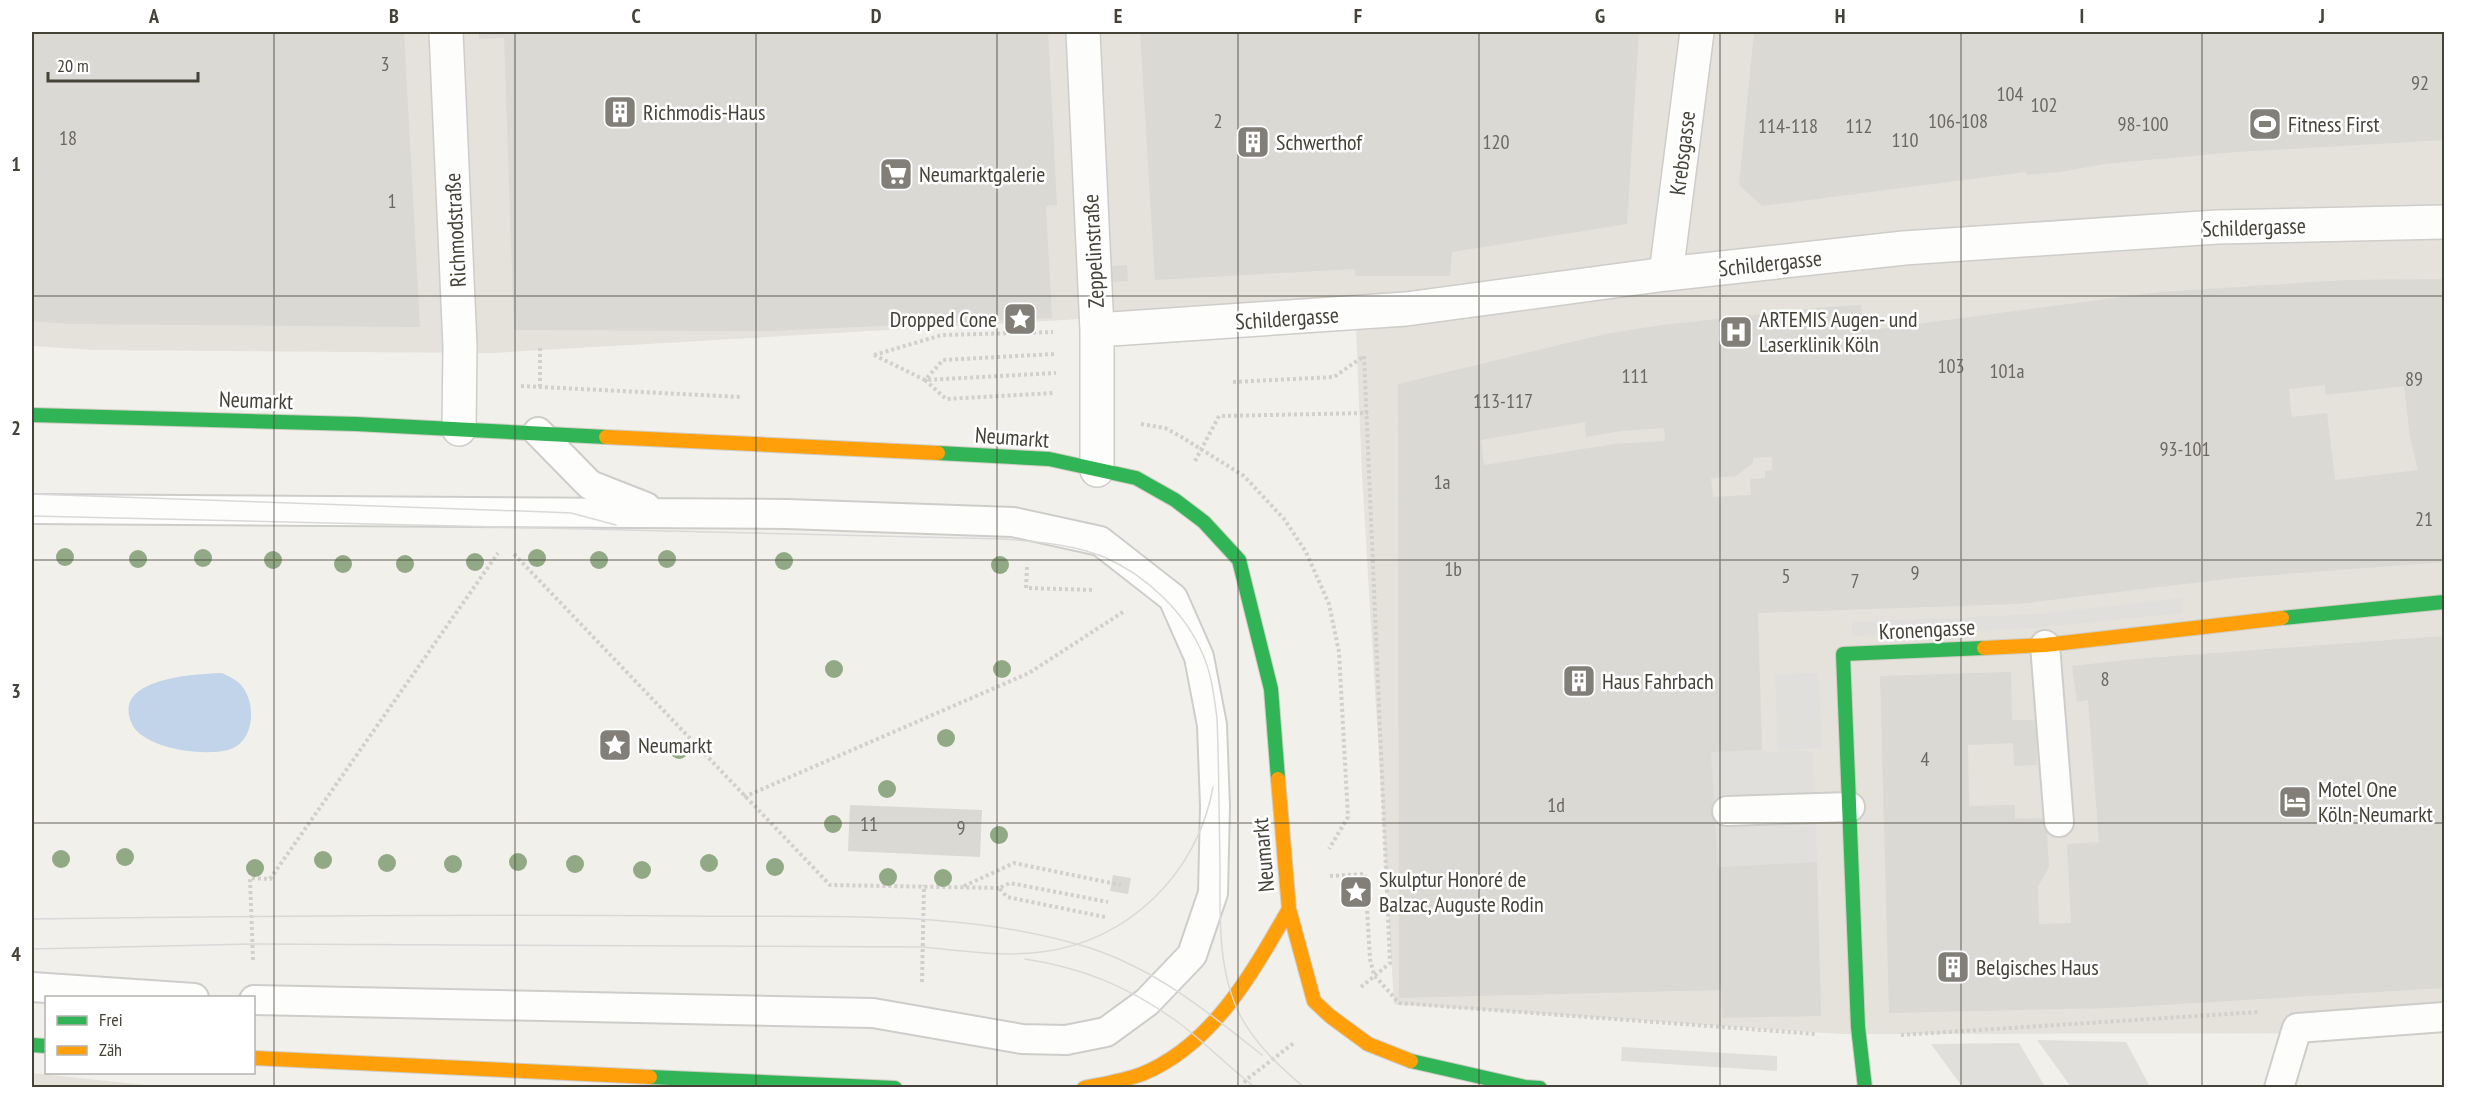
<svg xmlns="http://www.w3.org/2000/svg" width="2476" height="1119" font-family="'PT Sans Narrow',sans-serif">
<rect width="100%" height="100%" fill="#f1f0eb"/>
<path fill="#e4e2da" d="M32,32H2444V1033L1841,1034L1394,1004L1362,475L1355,303L492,353L95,350L32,346Z
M32,1073L164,1087H32Z"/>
<path fill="#e0dfdb" d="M2182,598L2183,613L2034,628L1852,636V622L2038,614Z
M1818,673L1822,748L1778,750L1775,675Z
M1762,750L1765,752L1813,751L1817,862L1718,867L1711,752Z
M2037,1040L2126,1042L2150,1087H2071Z
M2019,1043L2044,1085H1961L1931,1044Z
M1622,1047L1777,1056V1071L1621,1061Z"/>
<path fill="#c1d4e9" d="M222,673C228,676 237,680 241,685C257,703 255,743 228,750C207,755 175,751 156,743C143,737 132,731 129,715C122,677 198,674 222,673Z"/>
<path fill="#dad9d4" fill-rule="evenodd" d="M32,32H404L420,327L70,324L32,321Z
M479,32H1048L1057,205L1046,206L1052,318L770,331L514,330L504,38L479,39Z
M1140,32H1639L1627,224L1452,252L1450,276H1355V269L1155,280Z
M1754,32H2444V140L2237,152L2105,164L2060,172L2027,175L2026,172L1762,206L1739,185Z
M1127,265L1128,281L1111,282L1110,266Z
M2444,279V562L2235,578L2017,604L1758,613L1762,750L1711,752L1718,867L1817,862L1821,1016L1722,1018L1721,990L1399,998L1398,384L1605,334L1662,325L1816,308L1861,305L1864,331L2160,292L2346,280ZM2325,385L2326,395L2404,386L2410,438L2418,470L2335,480L2327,413L2292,417L2290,401L2289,389ZM1585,422L1586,437L1621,431L1664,428L1665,441L1614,444L1484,465L1481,440ZM1772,457V470L1765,471V478L1750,479L1751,495L1713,497L1711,478L1736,476L1753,463V458Z
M2444,636V988L2112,1008L1889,1013L1880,676L2011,672L2012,720H2036L2037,765L2014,766L2013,743L1968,745L1969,806L2015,805V819L2046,818L2049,866L2038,887L2039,924L2071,923L2067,844L2099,842L2088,700L2077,702L2072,666L2135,659Z
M850,805L982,810L980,857L848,851Z
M1113,875L1131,878L1128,894L1110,891Z"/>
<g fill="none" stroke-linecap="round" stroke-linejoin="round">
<g stroke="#cfcdc9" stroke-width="32">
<path id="lane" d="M538,432L590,485L646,507
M32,509L787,514L1013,522L1100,541L1173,598L1199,657L1212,725L1215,806L1213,893L1192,955L1147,1002L1106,1032L1066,1040L1022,1039L873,1013L254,1000
M2045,645L2059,822
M1727,811L1850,807
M32,987L194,998
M2279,1088L2297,1028L2444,1017"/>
</g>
<g stroke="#cfcdc9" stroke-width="36">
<path id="street" d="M446,32L460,346L459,429
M1083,32L1097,330V470
M1666,274L1697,32
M1097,330L1406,309L1666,274L1904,248L2217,227L2444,222"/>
</g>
<g stroke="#cfcdc3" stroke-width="16">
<path id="fast" d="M32,415L356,424L606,437
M938,453L1049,459L1136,478L1175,500L1204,522L1239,560L1271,689L1278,779
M2282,618L2444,602
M32,1045L46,1046
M1411,1061L1525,1087L1540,1088
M650,1077L895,1088
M1865,1088L1858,1027L1843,654L1984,648"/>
</g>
<g stroke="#cfcdc3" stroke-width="16">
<path id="slow" d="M606,437L938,453
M1984,648L2045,645L2282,618
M1278,779L1289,909L1314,1001L1330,1016L1368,1044L1411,1061
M254,1058L650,1077
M1084,1088C1103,1084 1123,1081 1142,1074C1213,1045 1253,972 1289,909"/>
</g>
<path stroke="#d1d0cb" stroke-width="4" stroke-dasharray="3 3" stroke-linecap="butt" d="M1054,354L943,360L925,380L946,399L1054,393
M874,355L942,335L1053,332
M874,355L925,380L1056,373
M1233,382L1334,377L1364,356
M521,386L741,397
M540,387V348
M1141,424L1165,428L1180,436L1244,476L1284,519L1306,552L1329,604L1339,652L1348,817L1329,849
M1195,461L1219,416L1368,413
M514,554L830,885L999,888
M1027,567L1026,588L1094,590
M744,797L1029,673L1123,612
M1330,876L1365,874L1370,959L1374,975L1399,1003L1816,1034
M964,886L1014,863L1121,885
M1105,917L1007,897L999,888L1010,883L1108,902
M253,960L250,878L270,879L498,553
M922,982L924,885
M1361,987L1390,963L1364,355
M1901,1035L2259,1012
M1241,1088L1246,1080L1295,1042"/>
<use href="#lane" stroke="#fdfdfc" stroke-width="28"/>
<use href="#street" stroke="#fdfdfc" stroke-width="33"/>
<use href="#fast" stroke="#30b455" stroke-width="14"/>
<use href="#slow" stroke="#ff9f0a" stroke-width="14"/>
<path stroke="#d9d9d8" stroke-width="1.5" d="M32,494L548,512L571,513L616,525
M32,516L1004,539C1038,542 1072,544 1104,557C1146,575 1186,613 1203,655C1212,675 1214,697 1217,718C1219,767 1219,816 1220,865C1220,914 1217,972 1241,1017C1257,1046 1280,1067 1305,1088
M32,919C252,916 472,914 693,916C824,918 963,908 1090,948C1157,970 1208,1012 1262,1055
M32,949L252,944L923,947C962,951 1002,957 1041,952C1128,942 1198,873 1213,787
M1025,959C1083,968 1127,986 1175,1020C1204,1041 1228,1067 1256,1088"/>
</g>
<g fill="#91aa85">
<circle cx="65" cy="557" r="9"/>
<circle cx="203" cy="558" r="9"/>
<circle cx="537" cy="558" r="9"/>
<circle cx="138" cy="559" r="9"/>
<circle cx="667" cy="559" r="9"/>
<circle cx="273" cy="560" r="9"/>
<circle cx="599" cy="560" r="9"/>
<circle cx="784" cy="561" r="9"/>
<circle cx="475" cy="562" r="9"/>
<circle cx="343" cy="564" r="9"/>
<circle cx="405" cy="564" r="9"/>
<circle cx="1000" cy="565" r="9"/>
<circle cx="834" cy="669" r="9"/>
<circle cx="1002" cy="669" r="9"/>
<circle cx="946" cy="738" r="9"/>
<circle cx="679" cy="750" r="9"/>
<circle cx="887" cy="789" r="9"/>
<circle cx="833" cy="824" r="9"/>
<circle cx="999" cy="835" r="9"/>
<circle cx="125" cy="857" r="9"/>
<circle cx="61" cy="859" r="9"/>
<circle cx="323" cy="860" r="9"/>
<circle cx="518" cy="862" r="9"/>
<circle cx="387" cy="863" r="9"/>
<circle cx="709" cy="863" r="9"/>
<circle cx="453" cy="864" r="9"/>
<circle cx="575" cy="864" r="9"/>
<circle cx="775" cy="867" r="9"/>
<circle cx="255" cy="868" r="9"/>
<circle cx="642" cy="870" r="9"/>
<circle cx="888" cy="877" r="9"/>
<circle cx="943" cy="878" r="9"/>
</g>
<path fill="none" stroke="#454238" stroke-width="1.5" stroke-opacity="0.55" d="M274,32V1088M515,32V1088M756,32V1088M997,32V1088M1238,32V1088M1479,32V1088M1720,32V1088M1961,32V1088M2202,32V1088M32,296H2444M32,560H2444M32,823H2444"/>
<defs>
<g id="building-square" transform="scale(1.725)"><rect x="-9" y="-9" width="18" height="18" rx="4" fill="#817f77" stroke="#fff"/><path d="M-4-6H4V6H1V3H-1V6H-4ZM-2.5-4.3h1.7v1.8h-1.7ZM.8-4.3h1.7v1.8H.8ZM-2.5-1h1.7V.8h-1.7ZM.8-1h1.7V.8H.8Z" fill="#fff"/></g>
<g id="stadium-square" transform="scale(1.725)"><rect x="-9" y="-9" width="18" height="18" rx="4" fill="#817f77" stroke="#fff"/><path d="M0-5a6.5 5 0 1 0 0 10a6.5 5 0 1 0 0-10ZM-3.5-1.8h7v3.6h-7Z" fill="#fff"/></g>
<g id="supermarket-square" transform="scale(1.725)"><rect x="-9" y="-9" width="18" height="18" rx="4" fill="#817f77" stroke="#fff"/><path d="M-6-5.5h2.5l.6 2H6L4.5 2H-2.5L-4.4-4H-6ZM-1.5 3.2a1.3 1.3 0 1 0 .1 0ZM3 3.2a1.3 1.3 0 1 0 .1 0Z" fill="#fff"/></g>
<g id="sight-square" transform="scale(1.725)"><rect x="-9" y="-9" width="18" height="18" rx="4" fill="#817f77" stroke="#fff"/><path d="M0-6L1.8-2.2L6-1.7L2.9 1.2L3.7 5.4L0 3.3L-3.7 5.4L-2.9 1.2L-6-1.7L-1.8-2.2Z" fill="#fff"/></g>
<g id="hospital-square" transform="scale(1.725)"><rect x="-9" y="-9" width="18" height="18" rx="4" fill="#817f77" stroke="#fff"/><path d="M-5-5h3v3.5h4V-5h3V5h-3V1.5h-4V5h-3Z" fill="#fff"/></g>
<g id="hotel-square" transform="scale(1.725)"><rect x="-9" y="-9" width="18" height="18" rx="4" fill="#817f77" stroke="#fff"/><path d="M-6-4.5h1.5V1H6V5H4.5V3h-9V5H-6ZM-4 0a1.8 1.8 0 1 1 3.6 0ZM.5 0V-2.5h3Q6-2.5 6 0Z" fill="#fff"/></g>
</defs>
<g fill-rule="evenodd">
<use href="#building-square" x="620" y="112"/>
<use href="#stadium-square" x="2265" y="124"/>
<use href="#building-square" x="1253" y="142"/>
<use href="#supermarket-square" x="896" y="174"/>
<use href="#sight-square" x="1020" y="319"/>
<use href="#hospital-square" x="1736" y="332"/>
<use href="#building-square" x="1579" y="681"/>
<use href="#sight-square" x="615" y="745"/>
<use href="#hotel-square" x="2295" y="802"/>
<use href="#sight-square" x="1356" y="892"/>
<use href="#building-square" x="1953" y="967"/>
</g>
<g text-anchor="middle" stroke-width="5" stroke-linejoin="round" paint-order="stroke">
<g font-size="20" fill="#6b6860">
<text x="385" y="71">3</text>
<text x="2420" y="90">92</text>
<text x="2010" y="101">104</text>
<text x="2044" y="112">102</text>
<text x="1218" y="128">2</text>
<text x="1958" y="128">106-108</text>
<text x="2143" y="131">98-100</text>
<text x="1788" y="133">114-118</text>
<text x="1859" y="133">112</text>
<text x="68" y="145">18</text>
<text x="1905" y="147">110</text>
<text x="1496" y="149">120</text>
<text x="392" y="208">1</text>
<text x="1951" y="373">103</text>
<text x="2007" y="378">101a</text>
<text x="1635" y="383">111</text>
<text x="2414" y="386">89</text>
<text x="1503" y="408">113-117</text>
<text x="2185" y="456">93-101</text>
<text x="1442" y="489">1a</text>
<text x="2424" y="526">21</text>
<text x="1453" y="576">1b</text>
<text x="1915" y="580">9</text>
<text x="1786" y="583">5</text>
<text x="1855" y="588">7</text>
<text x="2105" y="686">8</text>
<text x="1925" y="766">4</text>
<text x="1556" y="812">1d</text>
<text x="869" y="831">11</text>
<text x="961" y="835">9</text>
</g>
<g font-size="22" fill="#454238" stroke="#fff" text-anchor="start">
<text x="643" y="120">Richmodis-Haus</text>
<text x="2288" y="132">Fitness First</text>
<text x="1276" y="150">Schwerthof</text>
<text x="919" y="182">Neumarktgalerie</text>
<text x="997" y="327" text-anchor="end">Dropped Cone</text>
<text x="1759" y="327">ARTEMIS Augen- und<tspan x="1759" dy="25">Laserklinik Köln</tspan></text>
<text x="1602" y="689">Haus Fahrbach</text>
<text x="638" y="753">Neumarkt</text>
<text x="2318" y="797">Motel One<tspan x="2318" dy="25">Köln-Neumarkt</tspan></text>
<text x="1379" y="887">Skulptur Honoré de<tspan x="1379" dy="25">Balzac, Auguste Rodin</tspan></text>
<text x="1976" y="975">Belgisches Haus</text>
</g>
<g font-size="22" fill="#454238" stroke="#fff">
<text transform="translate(1682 153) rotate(-83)" y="8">Krebsgasse</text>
<text transform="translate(2254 227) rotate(-2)" y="8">Schildergasse</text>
<text transform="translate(455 230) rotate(-93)" y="8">Richmodstraße</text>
<text transform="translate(1093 251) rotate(-93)" y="8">Zeppelinstraße</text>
<text transform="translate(1770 263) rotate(-6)" y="8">Schildergasse</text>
<text transform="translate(1287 318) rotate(-4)" y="8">Schildergasse</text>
<text transform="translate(256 400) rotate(2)" y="8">Neumarkt</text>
<text transform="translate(1012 437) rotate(4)" y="8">Neumarkt</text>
<text transform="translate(1927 629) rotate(-3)" y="8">Kronengasse</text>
<text transform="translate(1263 855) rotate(-95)" y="8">Neumarkt</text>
</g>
</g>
<rect width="2476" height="1119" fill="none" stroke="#ffffff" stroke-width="66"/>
<rect x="45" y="996" width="210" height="78" fill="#ffffff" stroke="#b5b3af" stroke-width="1.5"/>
<rect x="57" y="1016" width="30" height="9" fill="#30b455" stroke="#b5b3af" stroke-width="1.5"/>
<text x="99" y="1026" font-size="18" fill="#454238">Frei</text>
<rect x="57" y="1046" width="30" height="9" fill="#ff9f0a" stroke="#b5b3af" stroke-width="1.5"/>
<text x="99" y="1056" font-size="18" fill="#454238">Zäh</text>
<path d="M48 72v9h150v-9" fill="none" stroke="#454238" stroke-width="3"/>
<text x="57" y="72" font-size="18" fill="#454238" stroke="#ffffff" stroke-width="4.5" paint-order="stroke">20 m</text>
<rect x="33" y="33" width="2410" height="1053" fill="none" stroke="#454238" stroke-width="2"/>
<g font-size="20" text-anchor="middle" font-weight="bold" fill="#454238">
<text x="154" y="23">A</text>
<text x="394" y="23">B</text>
<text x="636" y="23">C</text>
<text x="876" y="23">D</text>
<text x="1118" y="23">E</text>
<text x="1358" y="23">F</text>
<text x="1600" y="23">G</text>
<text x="1840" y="23">H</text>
<text x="2082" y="23">I</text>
<text x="2322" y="23">J</text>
<text x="16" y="171">1</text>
<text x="16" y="435">2</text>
<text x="16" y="698">3</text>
<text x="16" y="961">4</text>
</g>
</svg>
